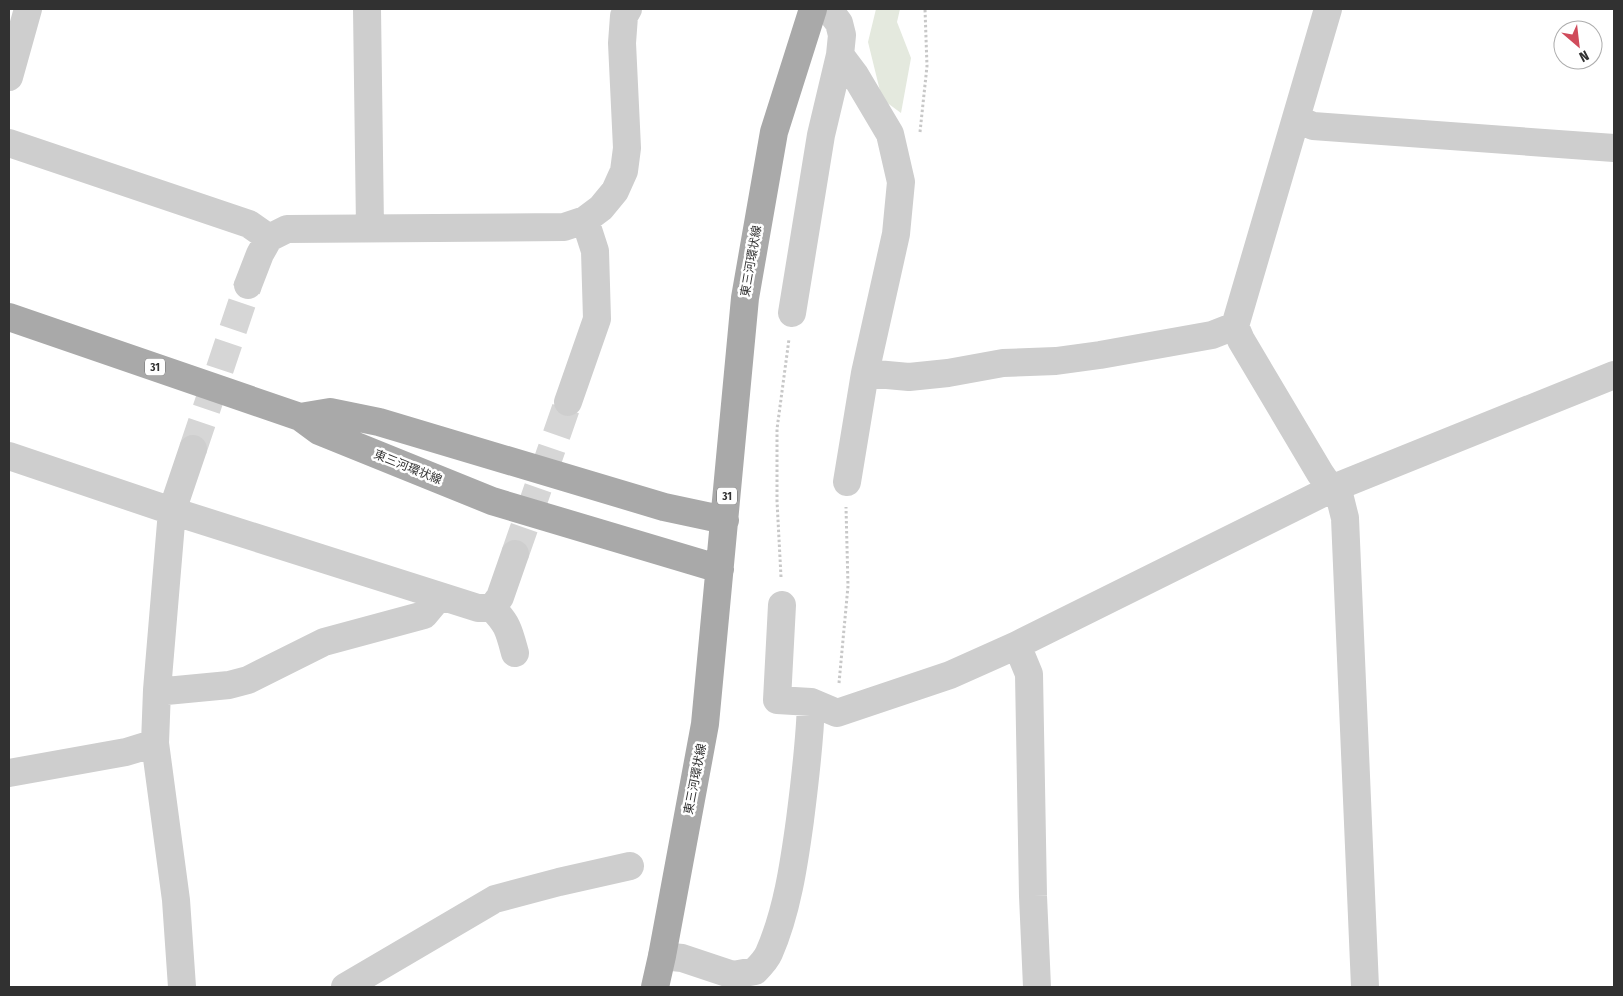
<svg xmlns="http://www.w3.org/2000/svg" width="1623" height="996" font-family="'Fira Sans Condensed','Noto Sans JP',sans-serif">
<rect width="100%" height="100%" fill="#fff"/>
<path fill="#e4e9de" d="M876,9H900L897,22L911,58L901,113L882,99L868,42Z"/>
<g fill="none" stroke-linecap="round" stroke-linejoin="round">
<path stroke="#d6d6d6" stroke-width="28" stroke-dasharray="28 14" stroke-linecap="butt" d="M193,449L248,285
M515,554L568,402"/>
<path stroke="#c8c8c8" stroke-width="3" stroke-dasharray="2.5 2.5" stroke-linecap="butt" d="M920,132L927,66L925,9
M781,577L777,501V429L789,339
M839,683L848,586L846,507"/>
<path stroke="#cecece" stroke-width="28" d="M367,9L370,227
M1328,9L1235,326L1241,340L1320,473L1331,489L1340,498L1345,518L1365,987
M840,55L855,75L890,134L901,182L896,234L865,373L847,482
M9,77L28,9
M1297,119L1313,126L1614,148
M9,143L249,224L269,238L287,229L564,227L585,220
M248,285L260,254L269,238
M792,313L821,135L840,55L842,35L839,23L830,11L816,9
M865,373L909,377L948,373L1003,363L1056,361L1100,355L1212,335L1235,326
M568,402L597,319L595,251L585,220L601,208L615,191L624,171L627,148L622,43L624,16L628,9
M9,456L172,511L478,608H492L500,597L515,554
M782,605L777,700L811,702L837,713L950,675L1017,645L1331,489L1614,375
M492,608C508,624 509,631 515,653
M1017,645L1029,674L1033,896L1037,987
M157,690L166,691L229,685L248,680L324,642L424,615L439,597
M155,743L176,900L182,987
M9,773L126,752L155,743L157,690L172,511L193,449
M662,956L682,958L733,975L755,971C760,966 766,960 769,953C787,912 794,864 800,820C805,780 810,742 811,702
M345,987L495,899L559,882L630,866"/>
<path stroke="#a9a9a9" stroke-width="28" d="M9,317L300,417L319,431L492,501L720,569
M300,417L330,412L379,422L664,507L725,520
M655,987L662,956L705,724L745,298L774,132L813,9"/>
</g>
<g text-anchor="middle" stroke-width="5" stroke-linejoin="round" paint-order="stroke">
<g fill="#fff" stroke="#6f6f6f" stroke-width="1">
<rect x="145" y="358.5" width="20" height="17" rx="4"/>
<rect x="717" y="487.5" width="20" height="17" rx="4"/>
</g>
<g font-size="11" font-weight="bold" fill="#313131">
<text x="155" y="371">31</text>
<text x="727" y="500">31</text>
</g>
<g font-size="12" fill="#313131" stroke="#fff">
<text transform="translate(751 261) rotate(-80)" y="4">東三河環状線</text>
<text transform="translate(408 467) rotate(22)" y="4">東三河環状線</text>
<text transform="translate(695 779) rotate(-79)" y="4">東三河環状線</text>
</g>
</g>
<rect width="1623" height="996" fill="none" stroke="#313131" stroke-width="20"/>
<g transform="translate(1578 45) rotate(152)"><circle r="24" fill="#ffffff" stroke="#adadad"/>
<path d="M0-4L9 19L0 12L-9 19Z" fill="#d04b5b"/>
<text y="-8" font-size="14" font-weight="bold" text-anchor="middle" fill="#313131">N</text>
</g>
</svg>
